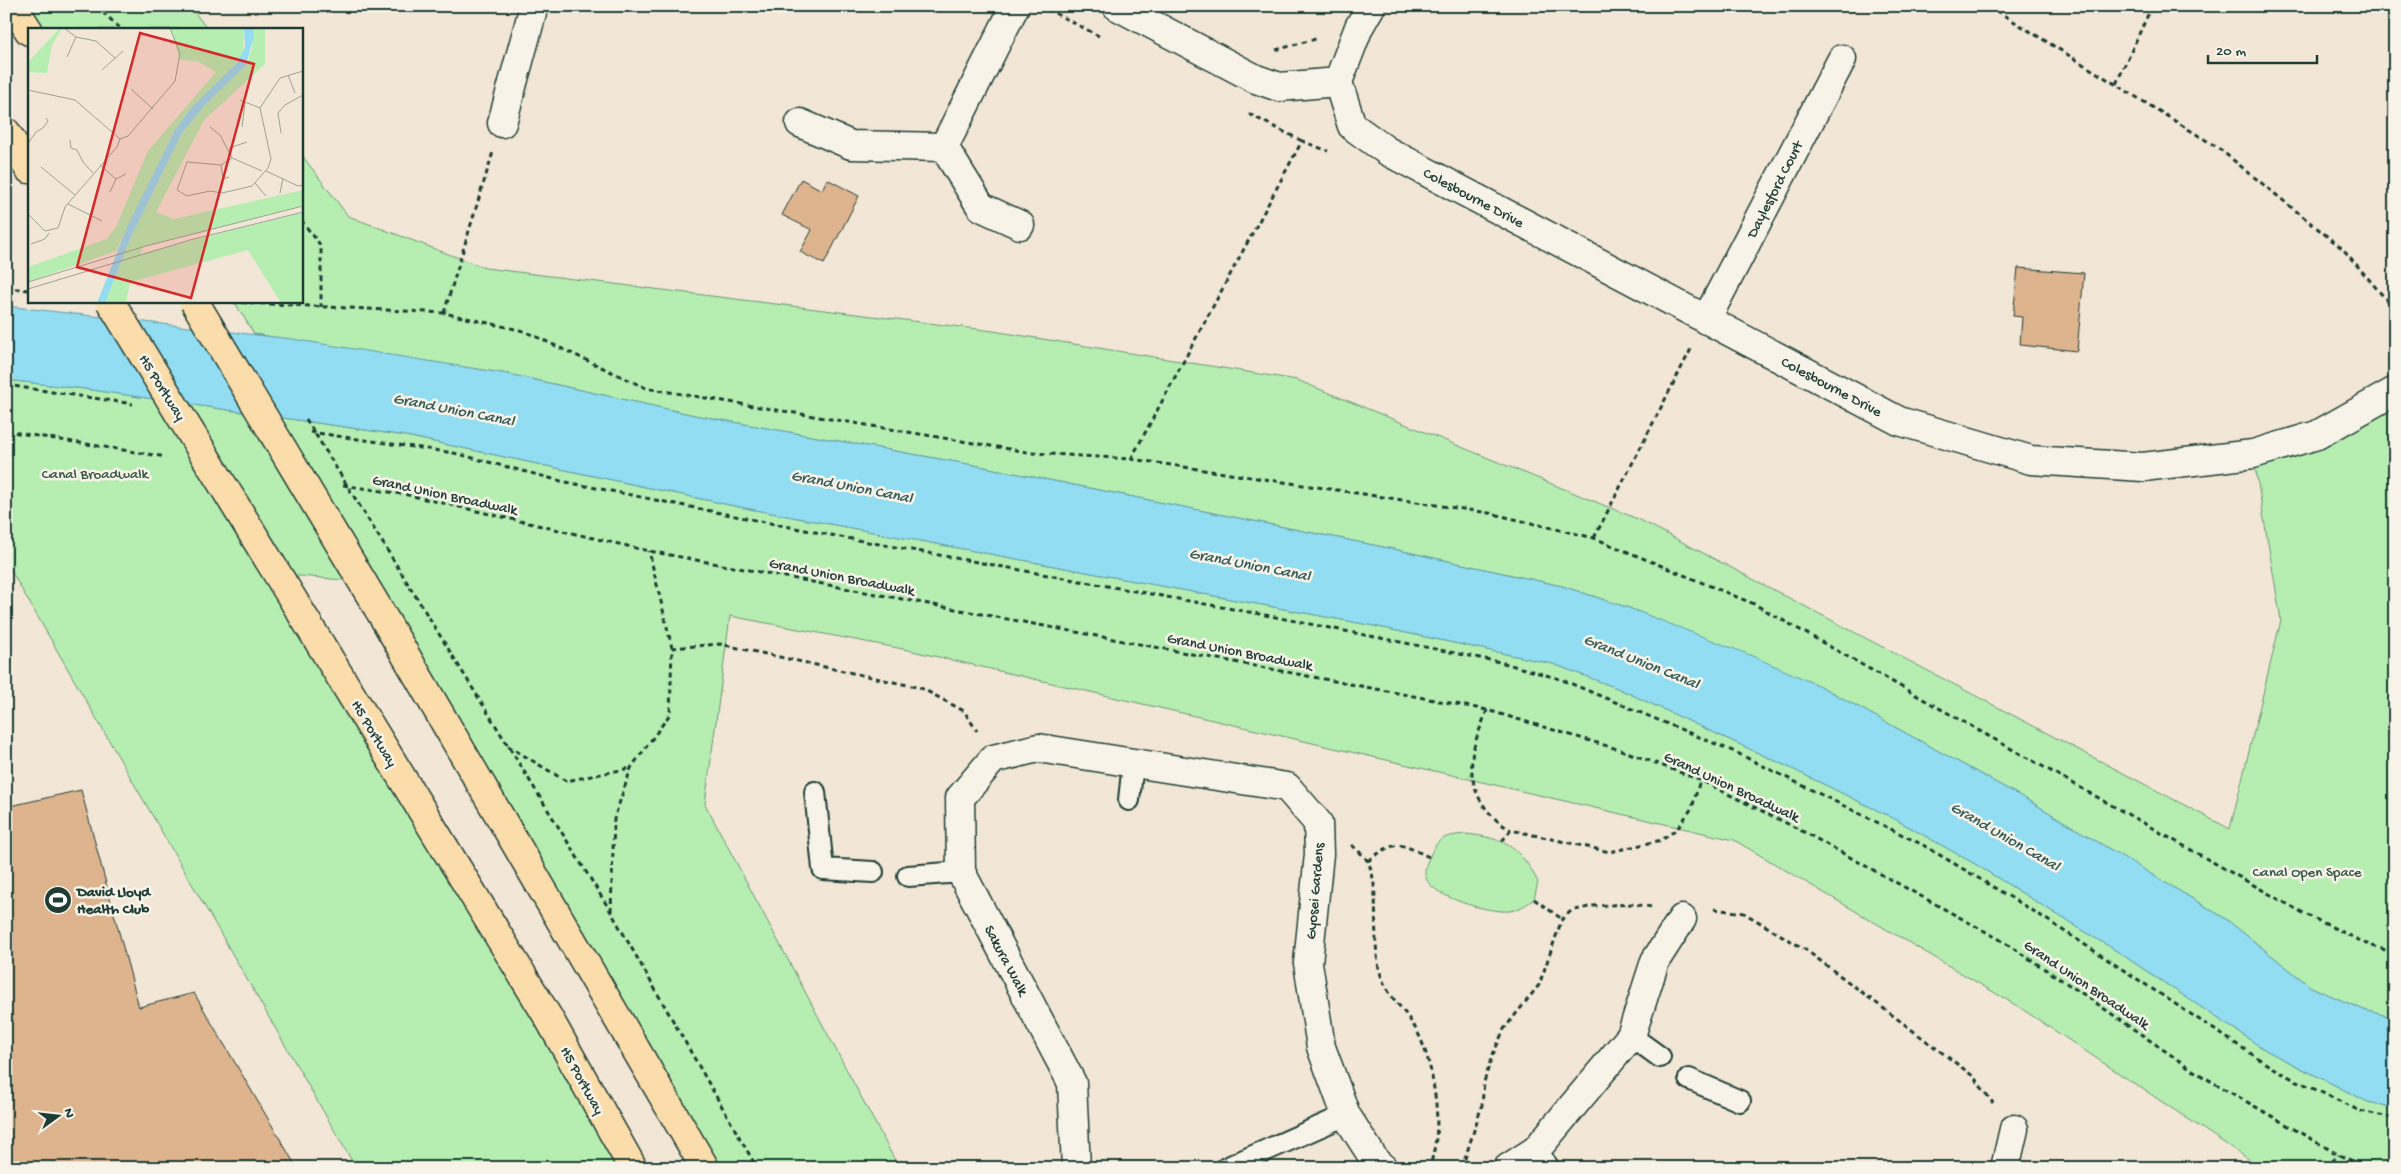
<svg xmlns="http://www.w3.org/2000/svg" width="2401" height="1174" font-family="'Gochi Hand',sans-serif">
<rect width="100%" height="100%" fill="#f2e6d6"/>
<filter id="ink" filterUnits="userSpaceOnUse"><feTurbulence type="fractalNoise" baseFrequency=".02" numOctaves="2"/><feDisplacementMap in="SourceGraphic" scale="10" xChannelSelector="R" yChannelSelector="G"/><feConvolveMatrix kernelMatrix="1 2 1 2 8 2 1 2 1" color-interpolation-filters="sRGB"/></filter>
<g filter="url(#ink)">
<path fill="#b6eeb2" stroke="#6a9673" d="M13,6H190L207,29H29Z
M301,154L348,216L485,268L993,331L1297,380L1640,520L2230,829L2281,620L2253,454L2395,391V1018L2364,1010L2311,987L2226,919L2033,803L1822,687L1629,608L1562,586L1398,550L979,466L694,415L508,374L254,334L234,301H301Z
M6,380L85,389L406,436L739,507L1369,625L1553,664L1617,688L1782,764L1893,818L1975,864L2118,952L2267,1051L2368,1102L2395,1108V1168H2262L2019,1007L1734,840L908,650L730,616L705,804L899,1168H705L363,582L279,574L633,1168H356L6,562Z
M1466,834C1505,838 1520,847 1538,882L1534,899C1527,904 1518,910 1510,911C1490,913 1433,898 1426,878C1423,871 1427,862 1430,856C1438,836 1446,836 1466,834Z"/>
<path fill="#92ddf2" stroke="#649da6" d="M6,306L292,339L508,374L694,415L979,466L1398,550L1562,586L1629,608L1750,655L1822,687L2033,803L2226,919L2311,987L2364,1010L2395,1018V1108L2368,1102L2267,1051L2118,952L1975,864L1893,818L1782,764L1617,688L1553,664L1369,625L739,507L406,436L85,389L6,380Z"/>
<path fill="#ddb48e" stroke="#1f3d34" d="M801,179L822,190L827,179L859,196L824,264L800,252L812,230L782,215Z
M2018,268L2084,273L2077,351L2020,345L2022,317L2013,316Z
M81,790L139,1007L194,993L297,1168H6V807Z"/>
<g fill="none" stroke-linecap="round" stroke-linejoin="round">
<g stroke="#1f3d34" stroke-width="24">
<path id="service" d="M815,792L823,869L873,872
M1129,800L1133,763
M908,876L961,872
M1631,1036L1660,1057
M1689,1079L1740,1101
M1536,1150L1549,1168
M1226,1168L1346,1115"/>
</g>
<g stroke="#1f3d34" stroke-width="31">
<path id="minor" d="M1117,6L1256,79L1279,87L1338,82
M1338,82L1352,126L1387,151L1899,421L2031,460L2143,467L2253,454L2317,435L2395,391
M1338,82L1359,27L1371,6
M502,123L534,6
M800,123L851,145L944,147L981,207L1020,225
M944,147L1015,6
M1706,320L1842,59
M1076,1168L1072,1083L961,872L960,798L993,759L1038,748L1287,787L1318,823L1319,854L1308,963L1321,1047L1346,1115L1376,1162L1383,1168
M1508,1168L1536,1150L1631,1036L1655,961L1682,919
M2005,1168L2014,1129"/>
</g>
<g stroke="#1f3d34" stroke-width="31">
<path id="primary" d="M13,6L29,31
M6,132L29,169
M378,608L705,1168
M319,642L548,1017L633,1168"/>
</g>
<path stroke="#1f3d34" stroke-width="3" stroke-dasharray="5 4" stroke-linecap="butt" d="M96,6L121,29
M1989,6L2217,147L2343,249L2395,310
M1047,9L1099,36
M1276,50L1319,38
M2116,84L2152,6
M1249,114L1302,141
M301,220L321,246V307
M6,288L29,290
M233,302L444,313L524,331L646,388L1033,453L1131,459L1489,513L1594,538L1754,604L2305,914L2369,945L2395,953
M444,313L493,152
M6,385L133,404
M6,431L166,457
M310,432L454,453L561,481L830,535L1265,615L1500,662L1560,679L1735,752L1923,845L2035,912L2279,1072L2360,1111L2395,1118
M1131,459L1302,141L1328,151
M343,485L408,495L649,551L1487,710L1624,751L1700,780L1804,832L1999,939L2083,994L2197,1073L2339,1155L2369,1168
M1594,538L1691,349
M410,587L611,912L757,1168
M672,648L720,644L921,688L964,711L977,731
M1487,710C1482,725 1473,743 1472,759C1469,789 1485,816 1511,830
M508,746L566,781L631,768
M1502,841L1511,830L1610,852L1662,840L1677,829L1692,808L1700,780
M1352,845C1357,850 1365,856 1368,862C1381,888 1371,939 1380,972C1386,995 1400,1004 1412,1023C1430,1048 1440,1107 1436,1138C1435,1148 1432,1158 1430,1168
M1368,861C1396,840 1398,842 1429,857
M1534,899L1562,919
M1714,909L1744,913L1806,950L1973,1076L1993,1103
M611,912L614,819L631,768L670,714L672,648L649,551
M1462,1168L1482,1105L1484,1082L1491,1059L1504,1029L1539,985L1562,919L1571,911L1593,906L1632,904L1652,907
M2325,1168L2339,1155"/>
<use href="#service" stroke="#f7f3e8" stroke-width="20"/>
<use href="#minor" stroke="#f7f3e8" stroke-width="28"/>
<use href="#primary" stroke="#fbdcab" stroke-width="28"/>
<g stroke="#1f3d34" stroke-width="31" stroke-linecap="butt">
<path id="primary-bridge" d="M110,301L319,642
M194,301L378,608"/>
</g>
<path stroke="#1f3d34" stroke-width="3" stroke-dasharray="5 4" stroke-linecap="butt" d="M306,419L410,587"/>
<use href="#primary-bridge" stroke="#fbdcab" stroke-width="28"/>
</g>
</g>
<defs>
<g id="stadium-disc" transform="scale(1.4375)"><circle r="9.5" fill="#1f3d34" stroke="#f7f3e8"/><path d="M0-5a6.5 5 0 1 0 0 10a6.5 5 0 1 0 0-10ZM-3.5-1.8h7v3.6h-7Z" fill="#fff"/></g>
</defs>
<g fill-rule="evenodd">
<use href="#stadium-disc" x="58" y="900"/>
</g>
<g text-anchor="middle" stroke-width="5" stroke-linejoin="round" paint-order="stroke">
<g font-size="15" fill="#1f3d34" stroke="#f7f3e8">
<text transform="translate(1774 189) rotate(-63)" y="5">Daylesford Court</text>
<text transform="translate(1474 197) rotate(28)" y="5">Colesbourne Drive</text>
<text transform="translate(1832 386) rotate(28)" y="5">Colesbourne Drive</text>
<text transform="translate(163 387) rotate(58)" y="5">H5 Portway</text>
<text transform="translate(445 494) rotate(12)" y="5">Grand Union Broadwalk</text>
<text transform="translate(842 576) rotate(11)" y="5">Grand Union Broadwalk</text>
<text transform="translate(1240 651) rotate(11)" y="5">Grand Union Broadwalk</text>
<text transform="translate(375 733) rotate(59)" y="5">H5 Portway</text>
<text transform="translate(1732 786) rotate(25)" y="5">Grand Union Broadwalk</text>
<text transform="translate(1314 891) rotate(-85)" y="5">Gyosei Gardens</text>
<text transform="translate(1007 960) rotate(62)" y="5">Sakura Walk</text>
<text transform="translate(2087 984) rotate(34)" y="5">Grand Union Broadwalk</text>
<text transform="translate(583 1080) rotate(61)" y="5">H5 Portway</text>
</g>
<g font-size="15" fill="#365847" stroke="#f7f3e8">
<text x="95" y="478">Canal Broadwalk</text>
<text x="2307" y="876">Canal Open Space</text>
</g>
<g font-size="15" font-weight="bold" fill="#1f3d34" stroke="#f7f3e8" text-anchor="start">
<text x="77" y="896">David Lloyd<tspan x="77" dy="17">Health Club</tspan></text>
</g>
<g font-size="16" font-style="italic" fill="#365d5a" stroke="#f7f3e8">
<text transform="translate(454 408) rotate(11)" y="6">Grand Union Canal</text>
<text transform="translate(852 485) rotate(11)" y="6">Grand Union Canal</text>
<text transform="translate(1250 563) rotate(11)" y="6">Grand Union Canal</text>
<text transform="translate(1642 660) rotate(22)" y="6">Grand Union Canal</text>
<text transform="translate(2006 835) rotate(30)" y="6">Grand Union Canal</text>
</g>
</g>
<g transform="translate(28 28)">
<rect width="275" height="275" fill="#f2e6d6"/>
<path d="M142,0H216L215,24L205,40L163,80L147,102L88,223L0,254V239L79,211L88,199L120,123L188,44L169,33L152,32ZM225,0H237V36L176,92L128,184L146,191L275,162V178L115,219L112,226L275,184V275H253L220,222L102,254L98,275H77L102,211L154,105L178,76L218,37L224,21ZM31,1L33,2L24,17L19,45L0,44V34Z" fill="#b6eeb2"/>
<path d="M216,0H225L226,8L218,37L178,76L154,105L102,211L77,275H69L99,199L147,102L163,80L209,35L217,19Z" fill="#92ddf2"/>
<path fill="none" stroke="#9ea295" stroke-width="1" d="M36,0L48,9L68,13L87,30M39,29L48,9M74,42L95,23M260,47L267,65M103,61L125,81M0,62L47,72L92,111M212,72L232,80M182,99L192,107L204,130L234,143M214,99L217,75M253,105L250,85L257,77L275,67M92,111L100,108L147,53L152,25L142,0M42,112L43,120L49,122L55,134L65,145M1,114L8,104L16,99L20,93L18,90M201,120L219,114M204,130L193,137L159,134L149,162L159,168L182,163L194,165L224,158L240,140L243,131L232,80L252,50L275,43M72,137L88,151M193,137L195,151L201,149M13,139L47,167M238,143L270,158L275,157M227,155L238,168M82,164L88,151L98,146M252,165L255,150M40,176L74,193M0,186L17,203L30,200L37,179L89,119L92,111M3,216L17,211L21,205M0,254L118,218L275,178M0,261L162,212L275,184"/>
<path fill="#d62828" fill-opacity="0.15" stroke="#d62828" stroke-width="2.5" d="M112,5L226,36L163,270L49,239Z"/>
<rect width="275" height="275" fill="none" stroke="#1f3d34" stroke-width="2.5"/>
</g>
<rect width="2401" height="1174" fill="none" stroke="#f7f3e8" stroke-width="25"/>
<rect x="12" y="12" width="2376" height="1149" fill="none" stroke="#1f3d34" stroke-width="2" filter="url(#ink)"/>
<g transform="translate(58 1116) rotate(75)" stroke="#f7f3e8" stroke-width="4" paint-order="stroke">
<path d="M0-4L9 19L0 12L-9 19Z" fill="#1f3d34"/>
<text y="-8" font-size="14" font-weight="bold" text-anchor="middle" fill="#1f3d34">N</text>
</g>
<path d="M2208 55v8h109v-8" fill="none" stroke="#1f3d34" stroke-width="2.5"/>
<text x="2216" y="55" font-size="15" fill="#1f3d34" stroke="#f7f3e8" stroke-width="4" paint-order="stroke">20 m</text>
</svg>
